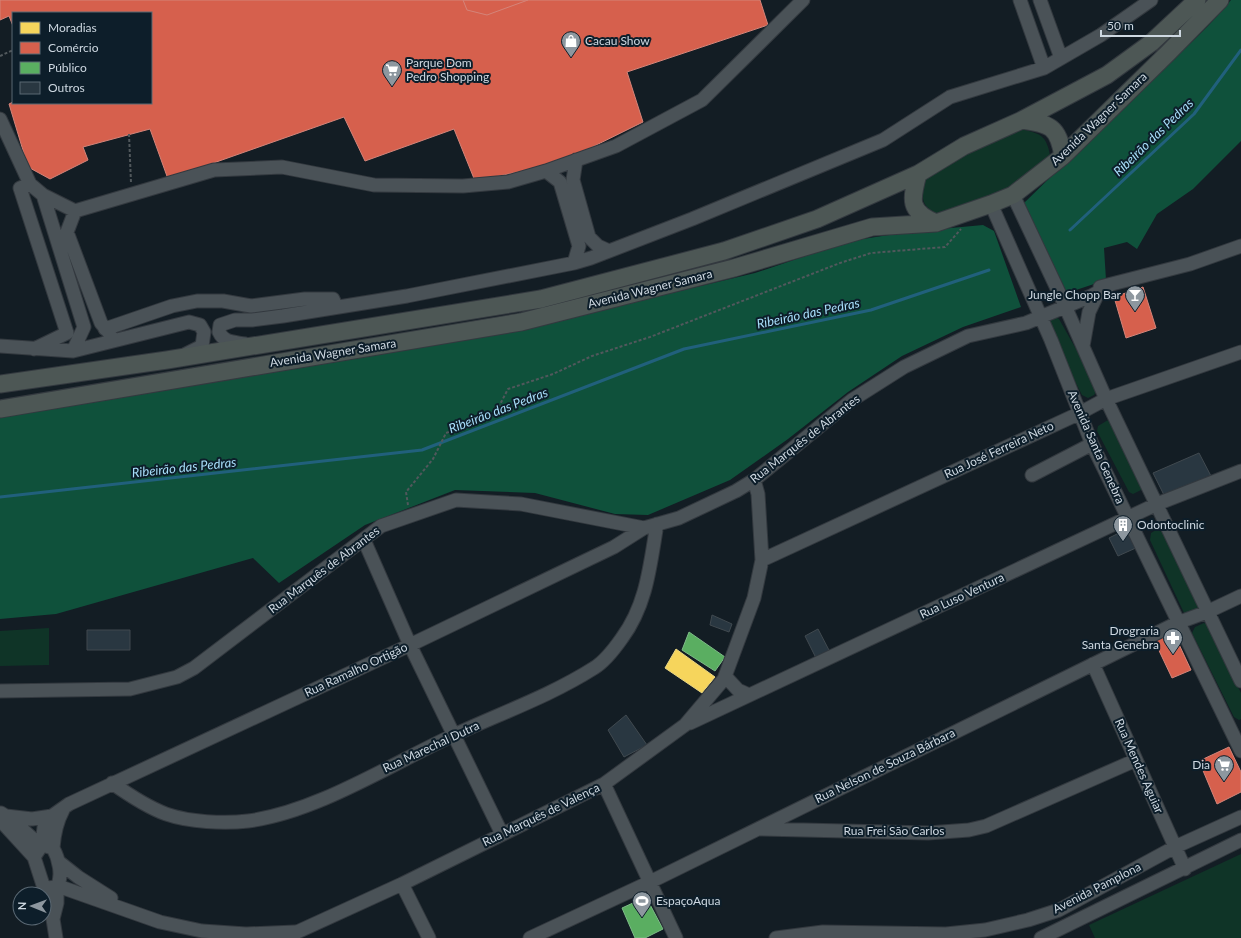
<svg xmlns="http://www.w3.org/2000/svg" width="1241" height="938" font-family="Lato,sans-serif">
<rect width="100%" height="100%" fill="#131d24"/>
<path fill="#0f3427" d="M1016,128C1041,134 1047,133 1051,161L1009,187L986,198L942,216C918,206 921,197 927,174Z
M1055,316L1059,319L1098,388L1094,395L1088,398L1082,395L1048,328L1047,321Z
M1108,420L1144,482L1141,490L1133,494L1129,492L1097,431L1098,426Z
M1156,530L1163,532L1201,607L1199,612L1185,615L1150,540L1151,533Z
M1204,623L1208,625L1241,693V719L1239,720L1234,717L1192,633L1195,627Z
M49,628V665L0,666V631Z
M1241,854V938H1095L1089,925Z"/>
<path fill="#0f513b" d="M1231,0H1241V141L1193,189L1157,214L1137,249L1127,242L1104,248L1106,280L1067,293L1024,203C1060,169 1094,131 1130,97C1166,65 1200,38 1231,0Z
M983,225L994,231L1021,307L963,327L902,356L848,392L788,439L730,480L648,515L615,514L535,493L455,490L365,525L279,583L253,558L56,614L0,619V414L517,330L755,273L850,241L908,232Z"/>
<path fill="#f6d55c" stroke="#ead684" d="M676,649L715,677L702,693L665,668Z"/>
<path fill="#d6604d" stroke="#d48479" d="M0,0H760L768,25L627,72L643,122L578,154L542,167L475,181L454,129L365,161L344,117L168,179L150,129L83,147L88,160L50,179L28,167L9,104L13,102L151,103V13H13V26L9,16L0,20Z
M463,0H528L487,15L467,10Z
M1143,287L1156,328L1126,338L1114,297Z
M1163,635L1177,640L1191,670L1172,678L1154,640Z
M1229,747L1241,772V792L1217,804L1199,761Z"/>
<path fill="#5aae61" stroke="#7dbb87" d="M689,632L725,657L715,671L682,650Z
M646,897L663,929L645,938H635L622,908Z"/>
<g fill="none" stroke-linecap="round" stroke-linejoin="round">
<path stroke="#21607c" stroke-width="3" d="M1070,230L1194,114L1241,50
M0,497L422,450L684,349L871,310L989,270"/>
</g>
<path fill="#293741" stroke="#40494f" d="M1199,453L1211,476L1164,495L1153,473Z
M1129,528L1138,547L1118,556L1109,538Z
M712,615L732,624L729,632L710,625Z
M818,629L831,654L817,660L805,636Z
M87,630H130V650H87Z
M626,715L647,745L624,757L608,730Z"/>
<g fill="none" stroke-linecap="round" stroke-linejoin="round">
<g stroke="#33393f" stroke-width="15">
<path id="minor" d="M1020,0L1044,68
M1040,0L1061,58
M0,119L30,184L43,195L75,211L214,170L282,167L374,185L463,186L508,182L546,171L560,182L579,246L574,263
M576,160L573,180L589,237L598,246L609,251
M546,171L616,146L702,100L803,0
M30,184L20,188L67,333L34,349
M43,195L84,327L73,351
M1013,195L1062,299L1106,399L1241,681
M991,204L1051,340L1092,444L1241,751
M75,211L67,232L101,323L110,334
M1100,287L1190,264L1241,246
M105,329L172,306L197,301H223L251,306L305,299H333L336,306
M245,344C234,342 224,343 219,332L220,325L235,320H252L283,316L407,296L574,263L591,258L692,219L883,140L950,97L1044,68L1101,35L1151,0
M0,346L73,351L189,322L200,325L204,332L202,346L186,354
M1083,346L1089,312L1098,293
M1032,475L1092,444
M364,540L410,645L502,834
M762,560L1078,414L1106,399L1241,352
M1093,664L1185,869
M725,676L738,690L749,695
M0,691L130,689L177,677L194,668L381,526L456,500L521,504L644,528L679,518L736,491L754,480L852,400L904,367L968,336L1026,323L1091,296L1109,286
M690,723L1157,504L1241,471
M112,783C129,795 147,807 166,814C189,822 224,824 248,821C317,812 391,764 454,735C501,713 550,696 594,668C604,662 615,648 622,638C647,604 650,565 657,524
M604,784L676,938
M1,813L12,820L41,846
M6,816L32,819L52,816
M0,820L34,857L43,885L47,888L57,887C63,876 59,859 53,848L42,845
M760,829L928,833L969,830L986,826L1136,760
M53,848C54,834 56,823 63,810
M34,857L42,845L44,827L52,816L69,804L410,645L614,547L644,528
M59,862L78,877L111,898
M402,884L429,938
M43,885L53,919L57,903V887
M58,886L160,922L202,931L246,934L295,932
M53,919L56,938
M284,938L402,884L604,784L685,725L724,679L754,598L762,560L758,494L754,480
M530,938L650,882L1177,623L1207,612L1241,596
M776,938L823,932L946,934L985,930L1028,920L1059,910L1175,847L1241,817
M1041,938L1241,840"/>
</g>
<g stroke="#33393f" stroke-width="19">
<path id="major" d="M1022,120C1050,124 1058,126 1063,156
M918,174C911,200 908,211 936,223
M0,384L167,360L541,299L724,251L817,219L918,174L964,146L1022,120L1107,75L1151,43L1197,0
M0,409L521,322L734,268L872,227L936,223L991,204L1013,195L1063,156L1168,53L1220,0"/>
</g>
<path stroke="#51585c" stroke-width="2" stroke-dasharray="3 2" stroke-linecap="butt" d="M0,56L13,50
M129,134L131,183
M408,505L406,492L433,459L446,433L495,414L508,389L553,374L592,356L650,337L840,263L871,253L945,247L961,229"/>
<use href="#minor" stroke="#4a5257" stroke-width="13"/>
<use href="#major" stroke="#4d5755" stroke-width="17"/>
</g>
<defs>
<g id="shop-pin" transform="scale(1)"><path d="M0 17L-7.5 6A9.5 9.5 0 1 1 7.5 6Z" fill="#8d979f" stroke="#0d1e2a"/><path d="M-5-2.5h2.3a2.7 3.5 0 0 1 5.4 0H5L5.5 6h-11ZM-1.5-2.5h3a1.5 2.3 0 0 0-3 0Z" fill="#fff"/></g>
<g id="supermarket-pin" transform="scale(1)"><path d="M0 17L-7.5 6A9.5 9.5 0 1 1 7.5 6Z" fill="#8d979f" stroke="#0d1e2a"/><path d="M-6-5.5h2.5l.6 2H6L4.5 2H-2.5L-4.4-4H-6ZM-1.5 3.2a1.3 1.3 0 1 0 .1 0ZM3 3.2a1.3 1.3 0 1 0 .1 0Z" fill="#fff"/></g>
<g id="bar-pin" transform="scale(1)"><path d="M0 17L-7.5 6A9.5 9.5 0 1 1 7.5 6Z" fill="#8d979f" stroke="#0d1e2a"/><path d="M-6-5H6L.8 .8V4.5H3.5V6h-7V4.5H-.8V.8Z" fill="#fff"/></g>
<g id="building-pin" transform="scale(1)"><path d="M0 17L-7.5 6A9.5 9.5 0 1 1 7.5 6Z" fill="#8d979f" stroke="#0d1e2a"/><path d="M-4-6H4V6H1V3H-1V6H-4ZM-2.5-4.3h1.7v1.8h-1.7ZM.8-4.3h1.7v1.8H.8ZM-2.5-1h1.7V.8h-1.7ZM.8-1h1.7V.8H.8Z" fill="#fff"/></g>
<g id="pharmacy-pin" transform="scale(1)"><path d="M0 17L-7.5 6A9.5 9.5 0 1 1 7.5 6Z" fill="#8d979f" stroke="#0d1e2a"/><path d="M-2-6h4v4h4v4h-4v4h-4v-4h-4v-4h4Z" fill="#fff"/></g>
<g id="stadium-pin" transform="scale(1)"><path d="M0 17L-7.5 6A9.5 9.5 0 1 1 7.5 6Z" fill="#8d979f" stroke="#0d1e2a"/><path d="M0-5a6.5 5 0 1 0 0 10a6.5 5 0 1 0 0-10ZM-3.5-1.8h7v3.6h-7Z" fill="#fff"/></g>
</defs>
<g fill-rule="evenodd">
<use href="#shop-pin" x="571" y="41"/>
<use href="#supermarket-pin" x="392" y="70"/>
<use href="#bar-pin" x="1135" y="295"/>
<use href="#building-pin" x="1123" y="525"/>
<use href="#pharmacy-pin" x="1173" y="638"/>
<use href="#supermarket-pin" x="1224" y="765"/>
<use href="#stadium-pin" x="642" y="901"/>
</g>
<g text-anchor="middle" stroke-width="4" stroke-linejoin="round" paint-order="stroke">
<g font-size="12" fill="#ced8e1" stroke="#0d1e2a" text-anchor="start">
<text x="585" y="45">Cacau Show</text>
<text x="406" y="67">Parque Dom<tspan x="406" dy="14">Pedro Shopping</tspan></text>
<text x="1121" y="299" text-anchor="end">Jungle Chopp Bar</text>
<text x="1137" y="529">Odontoclinic</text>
<text x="1159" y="635" text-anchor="end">Drograria<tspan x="1159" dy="14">Santa Genebra</tspan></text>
<text x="1210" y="769" text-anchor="end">Dia</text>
<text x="656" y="905">EspaçoAqua</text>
</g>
<g font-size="12" fill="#ced8e1" stroke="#0d1e2a">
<text transform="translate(1099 119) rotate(-44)" y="4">Avenida Wagner Samara</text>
<text transform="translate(650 289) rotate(-14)" y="4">Avenida Wagner Samara</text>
<text transform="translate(333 353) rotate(-9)" y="4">Avenida Wagner Samara</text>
<text transform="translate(805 439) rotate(-38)" y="4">Rua Marquês de Abrantes</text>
<text transform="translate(1096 447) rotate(66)" y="4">Avenida Santa Genebra</text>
<text transform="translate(999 450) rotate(-25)" y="4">Rua José Ferreira Neto</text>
<text transform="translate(324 570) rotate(-37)" y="4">Rua Marquês de Abrantes</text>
<text transform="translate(962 596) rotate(-25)" y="4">Rua Luso Ventura</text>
<text transform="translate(356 670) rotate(-25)" y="4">Rua Ramalho Ortigão</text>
<text transform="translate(431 747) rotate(-25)" y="4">Rua Marechal Dutra</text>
<text transform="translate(885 766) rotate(-26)" y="4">Rua Nelson de Souza Bárbara</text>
<text transform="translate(1139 766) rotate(66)" y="4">Rua Mendes Aguiar</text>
<text transform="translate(541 815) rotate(-26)" y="4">Rua Marquês de Valença</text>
<text x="894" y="835">Rua Frei São Carlos</text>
<text transform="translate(1097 888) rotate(-27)" y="4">Avenida Pamplona</text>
</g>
<g font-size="13" font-style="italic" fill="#a7ddf9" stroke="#0d1e2a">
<text transform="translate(1153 137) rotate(-44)" y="5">Ribeirão das Pedras</text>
<text transform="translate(808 313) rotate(-12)" y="5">Ribeirão das Pedras</text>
<text transform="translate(498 410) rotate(-21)" y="5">Ribeirão das Pedras</text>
<text transform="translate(184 467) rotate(-6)" y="5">Ribeirão das Pedras</text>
</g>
</g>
<rect x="12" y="12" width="140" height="92" fill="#0d1e2a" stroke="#5a6873"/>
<rect x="20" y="22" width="20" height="12" fill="#f6d55c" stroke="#5a6873"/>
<text x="48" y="32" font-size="12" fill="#ced8e1">Moradias</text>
<rect x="20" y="42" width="20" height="12" fill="#d6604d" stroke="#5a6873"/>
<text x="48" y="52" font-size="12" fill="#ced8e1">Comércio</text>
<rect x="20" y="62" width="20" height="12" fill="#5aae61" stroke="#5a6873"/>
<text x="48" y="72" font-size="12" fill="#ced8e1">Público</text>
<rect x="20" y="82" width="20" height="12" fill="#293741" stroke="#5a6873"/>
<text x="48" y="92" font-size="12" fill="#ced8e1">Outros</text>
<g transform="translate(32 906) rotate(271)"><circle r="19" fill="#0d1e2a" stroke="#5a6873"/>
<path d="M0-3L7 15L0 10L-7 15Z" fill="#8d979f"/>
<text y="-6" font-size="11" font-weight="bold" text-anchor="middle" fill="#ced8e1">N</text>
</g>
<path d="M1101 30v6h79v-6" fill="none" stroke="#ced8e1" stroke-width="2"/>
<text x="1107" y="30" font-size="12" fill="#ced8e1" stroke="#0d1e2a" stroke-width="3" paint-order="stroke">50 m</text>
</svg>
